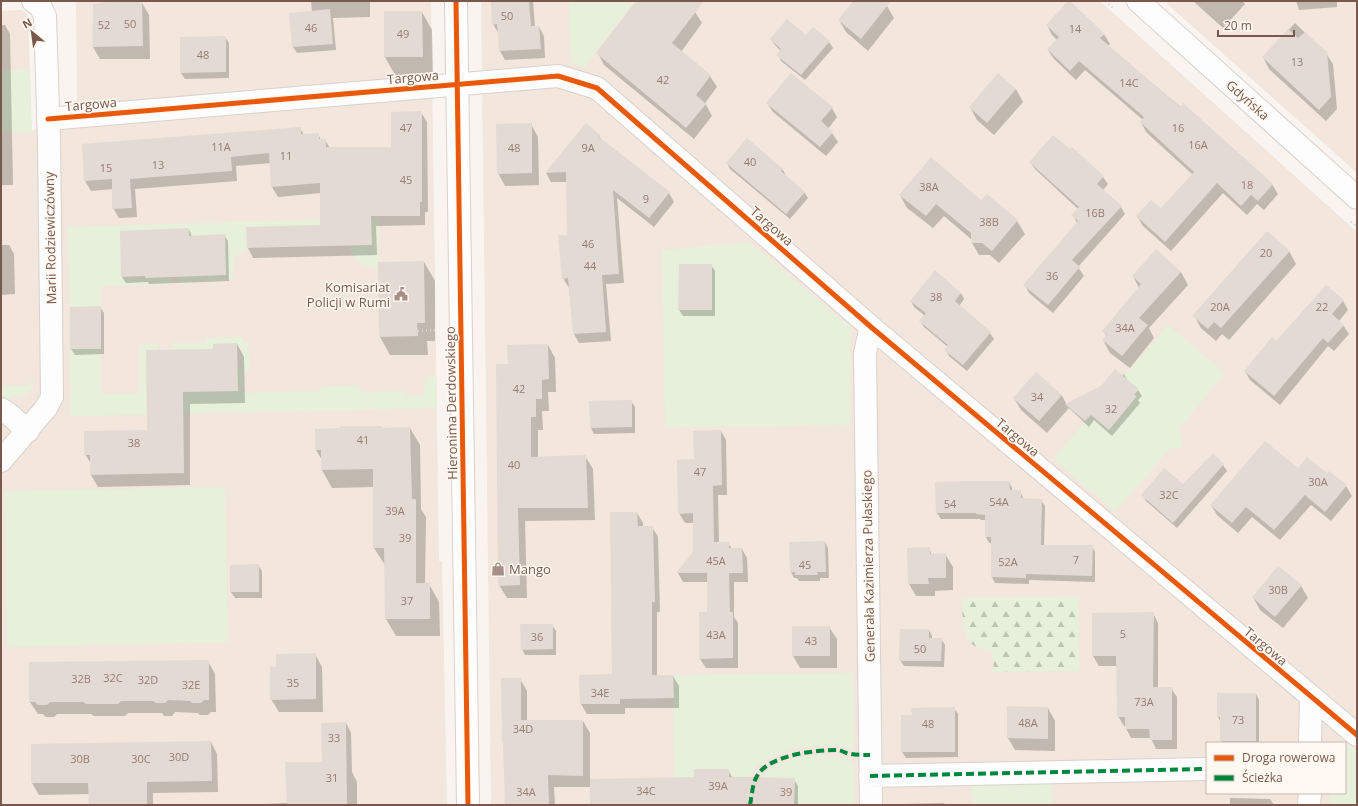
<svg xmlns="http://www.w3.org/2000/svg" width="1358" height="806" font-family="'Open Sans',sans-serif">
<defs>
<pattern id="forest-firs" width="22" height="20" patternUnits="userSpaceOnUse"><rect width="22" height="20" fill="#e7f0da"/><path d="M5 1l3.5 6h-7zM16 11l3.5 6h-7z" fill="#c0c5b3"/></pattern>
</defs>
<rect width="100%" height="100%" fill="#f9f4ef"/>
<path fill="#f2e6dd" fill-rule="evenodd" d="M76,1H431L439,561H442L447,805H1V11L22,10L28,16L32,131L77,100Z
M481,1H1100L1357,232V805H491ZM1207,743H1345V793H1207Z
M1164,1H1357V173L1337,155Z"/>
<path fill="#e7f0da" d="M569,1H635L584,67L571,63Z
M1,70H29L32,132H1Z
M379,218L378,269C362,266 360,264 350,252L351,246L372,245L371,224L246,227L247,248L243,252L235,256L232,280L178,283V277L226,275L225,235L189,236L143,242V230L120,231L121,277L172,278V284L101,286V306L70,307L67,227Z
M749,242L851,327L850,425L665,427L662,250Z
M1168,325L1225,373L1180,428L1182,448L1170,449L1115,512L1053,459Z
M243,337V343L248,342L250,370H244L245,393L319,391L321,387L358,385L362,392L406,391V396H425L424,380L427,376H436L437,408L71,416L70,349H101V394H139V344H158V350H146V392L238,391V368H242V349H237V343L213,344V349L172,350L171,343H206V338Z
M34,379C33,391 27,400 14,395L9,400L1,395V386H28Z
M225,487L228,642L7,647L5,491Z
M853,673L854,751C850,750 847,748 843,747C818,742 766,749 752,773C746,782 744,794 742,805H675L673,675Z
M1342,738L1357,751V805H1330V793H1345V743H1336Z
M808,756C823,756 840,755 854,763V805H755C757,798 756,790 759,783C764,766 792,758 808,756Z
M1052,780L1053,805H973L971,781Z"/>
<path fill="url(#forest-firs)" d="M1078,597L1079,671L993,672C994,665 994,657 990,650C986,649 979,649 975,646C962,640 961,610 963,598Z"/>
<path fill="#0003" d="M311,1H370V17L333,18L336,50L297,53L293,47L312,12Z
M492,1H533L535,27H539L544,36L545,58L505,60L500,51L499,34L493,24Z
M637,1H682L695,12L702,23L681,52L710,76L717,87L705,103L712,116L694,139L604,65L598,53Z
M854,1H881L887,6L894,18L868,51L846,32L839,20Z
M1193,1H1243L1245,4L1223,28Z
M1296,1H1337V7L1299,10Z
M142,3L149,15L150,59H100L93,47Z
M422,12L432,30L433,75H395L385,57Z
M1295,23L1326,53L1333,64L1337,109L1326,121L1269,69L1263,57Z
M1,25H5L10,34L13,185H1Z
M1047,25L1104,34L1110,44L1108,46L1272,184L1278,194L1264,210L1257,204L1247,215L1223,193L1171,251L1143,226L1137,216L1161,210L1193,175L1146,132L1141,122L1143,120L1085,70L1076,80L1054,59L1048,50L1057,40L1052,35Z
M813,28L829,42L833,48L805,80L781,61L778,55L781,51L775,45L771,39L806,37Z
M225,37L229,43V78L185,79L181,73Z
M1016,89L1023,102L994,135L977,120L970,107Z
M767,103L832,108L837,117L828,129L832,133L838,142L826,156L773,112Z
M421,112L427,122L428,212H425V225L376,226L377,255L253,258L248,248L321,226V193L278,197L272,187L271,163L236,166L237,181L135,189L137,217L119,218L113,208V189L91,191L85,181L83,145L300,128L304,135L318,134L321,140H325L330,148H392Z
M531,124L538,137L539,185L505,186L498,173Z
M599,136L602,140L669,193L674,202L654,227L617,198L624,283L606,284L611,341L579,343L574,334L569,288L563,278L568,236L567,182H551L546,173Z
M747,140L783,170L786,176L804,192L808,198L790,219L730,169L727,163Z
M1030,162L1103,177L1108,184L1103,190L1121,207L1125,214L1078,267L1084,276L1053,313L1029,293L1025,285L1077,223L1073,215L1078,209L1035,169Z
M900,195L981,201L987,195L1017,221L1025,234L999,263L990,255H979L972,243V240L944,216L933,228L907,208Z
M189,229L192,237L224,235L228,241L229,281L149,284L148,282L126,283L122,277L121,232Z
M1,245H9L14,254L15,294L2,295V311L1,310Z
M1289,251L1296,264L1229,340L1222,334L1216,341L1201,328L1194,316Z
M424,262L435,281V341H427L428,355H390L380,337Z
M711,265L715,271V316H683L679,310Z
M1181,272L1188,285L1149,328L1154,338L1130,368L1110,353L1103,340L1106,336L1103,331L1139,288L1133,276Z
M1327,286L1343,301L1348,310L1339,321L1343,325L1349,334L1334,351L1328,346L1280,405L1250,380L1245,371L1276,342Z
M961,293L964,299L959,306L990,333L994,339L967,371L949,356L946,350L948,347L924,327L920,321L925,316L914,307L911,301Z
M100,307L104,313V354L75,355L71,349Z
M237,344L244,357L245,403L190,404V485L98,487L91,475V464L85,454L148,431L214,350Z
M548,345L555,358L556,392H548L549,411H542L543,430H538V458L585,456L593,469L595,520L525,521L527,598H507L499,585L509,365Z
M1036,373L1062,396L1067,405L1124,374L1127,380L1138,390L1142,396L1138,400L1140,403L1112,436L1094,420L1089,427L1069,408L1047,433L1021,410L1014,398Z
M631,401L635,407V433L594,434L591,428Z
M382,427L383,429L410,428L420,445L421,509L426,517L425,584H429L439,602L440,636H396L386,619L385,565L374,548V487L332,488L322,470V460L316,450V430Z
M721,431L726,440L727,495H718L719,543H728L732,549H742L747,558L748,582H734V617L738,623V668H706L700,659L708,613V582H683L678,573L694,552V523H685L679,513L695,460Z
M1213,455L1223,465L1227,471L1177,528L1146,501L1143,495L1183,485Z
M1298,470L1327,474L1346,486L1352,496L1331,521L1311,505L1280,540L1252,517L1238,533L1217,515L1211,505Z
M1009,482L1012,488V491H1020L1024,500H1041L1045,506L1044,546H1092L1095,552V582L1029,580V584L995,583L992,577V543H989L986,537V520H981L980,519H941L937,513L936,483Z
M637,513L643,523V527H652L658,537L660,612H657V676H673L679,686V708H625V714H587L581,704L580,676L613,675Z
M825,542L828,548L829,578H820V581H799L797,578H794L791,572Z
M929,548L932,555L945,554L953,567V590L935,591V596H916L909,584Z
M258,565L262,571V598H235L231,592V566Z
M1301,586L1308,598L1283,628L1260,610L1253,597Z
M1153,613L1158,623V688H1171L1177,697V749H1156L1151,738H1131L1126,728V726H1124L1118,716L1117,666H1099L1093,656V614Z
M552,625L556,631V655H525L522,649Z
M829,627L837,639V668H800L793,656Z
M929,630L932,636V639H941L945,645L944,667L904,666L900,660Z
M315,654L322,667L323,712H279L271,699L277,668Z
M208,661L215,674L216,712H211L208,715H200L198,713L175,712L172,716H164L162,713H128L125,716H94L91,714H57L54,717H46L43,714H38L30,702Z
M520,679L527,691V721H583L590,733V780L695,778L728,770L732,777L794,779L798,786V805H591V787H554L555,805H505Z
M1256,694L1259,700V743H1223L1221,741V723L1218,717Z
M954,708L958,714V757L906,758L902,752L913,716Z
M1048,708L1055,721V751L1015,750L1008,738Z
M346,723L351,733L352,772L357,782V805H244L287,803L323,763Z
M211,742L217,754L218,792L153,793V805H90V794L39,795L32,783Z
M1230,798L1270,799L1274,805H1230Z
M944,803L945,805H904V804Z"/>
<path fill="#e4dad4" d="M117,1L142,2L143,46L92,47L93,4Z
M491,1H529L531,26H539L541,49L499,51L497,24L492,25Z
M636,1H704L672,43L711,75L696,95L706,104L686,128L596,53Z
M853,1H891L861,39L838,20Z
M1068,1H1070L1105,34L1100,38L1180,107L1183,103L1273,184L1258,201L1251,195L1241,206L1217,183L1165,242L1136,216L1151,200L1161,208L1194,172L1140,122L1144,117L1079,61L1070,71L1047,49L1059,37L1046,25Z
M330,9L333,44L292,47L289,13Z
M384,11H422L423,57H384Z
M787,19L806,35L813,27L830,41L801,75L776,55L781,49L770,39Z
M1288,29L1298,38L1305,32L1327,52L1331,97L1319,110L1262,57Z
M226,36V72L180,73V37Z
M791,73L833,107L821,121L833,132L820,147L766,103Z
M998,73L1016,89L987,123L969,107Z
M422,111V202H420V216H371L372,245L247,248L246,227L320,225V183L271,187L269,153L231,157L232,171L130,179L132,208L112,209V179L84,181L82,144L301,127V134L319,133V139H326V147H391V112Z
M532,123V173L497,174L496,124Z
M586,123L600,135L599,137L670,192L649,218L613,190L619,274L602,275L606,332L573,334L568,278L562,279L558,235H567L566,172L545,173Z
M1053,135L1070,149L1072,147L1104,176L1097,184L1122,206L1072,260L1080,267L1048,305L1023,285L1078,221L1071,215L1079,207L1029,162Z
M747,138L783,169L781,171L805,192L786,214L726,163Z
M931,157L981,200L987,194L1018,220L992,251L982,243H971V233L936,204L926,216L899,195Z
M189,228V236L225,234L226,275L145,278V276L121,277L120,231Z
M1267,231L1290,251L1221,328L1214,322L1208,329L1192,316Z
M1156,249L1181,272L1139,318L1148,325L1122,356L1102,340L1106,335L1102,331L1141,284L1132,276Z
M424,261L425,323H417L418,336L379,337L378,262Z
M679,264H712V310H678Z
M935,270L961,293L955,301L991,332L963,365L944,350L948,345L919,321L926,313L910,301Z
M1326,285L1344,300L1332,314L1344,325L1328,343L1323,338L1274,396L1244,371L1272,337L1276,341Z
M101,306V349H70V307Z
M237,343L238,391L183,392L184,473L90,475V455H84V431L147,430L146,350L213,349V344Z
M548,344L549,379L542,380V399H536V417H531V457L586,455L588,508H518L520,585L498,586L496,364H508L507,345Z
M1115,369L1122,375L1125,373L1123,376L1139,389L1134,395L1137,396L1109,430L1091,415L1085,421L1065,404L1101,386Z
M1036,372L1062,395L1039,421L1013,398Z
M632,400V427L590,428L589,401Z
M340,426H382V428L410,427L412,499H416V583H430V619H385L384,548H373V469L321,470V450H315V429L340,428Z
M721,430L722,485L713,486L714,542H729V548H742L743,573H729L730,612H733V658L699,659V612H707V573H676L693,552V513L678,514L677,460L694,459L693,431Z
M1265,441L1298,468L1307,457L1327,473L1329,471L1347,485L1325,512L1305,495L1274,530L1246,507L1232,523L1210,505Z
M1213,453L1224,464L1173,523L1141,495L1164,468L1183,484Z
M966,481H1009L1010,490H1021V498L1042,499L1041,545H1093L1092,576L1026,574V578L991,577V537H985V515L976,514V513H936L935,482Z
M610,512H637L638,526H653L655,602H652V675H673L674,698L620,699V704H580L579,675L612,674Z
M825,541L826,572H817L818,575H795V572H790L789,542Z
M930,547V554L946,553V578H928L929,584H908L907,548Z
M259,564V592H230V565Z
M1278,566L1302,585L1275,617L1252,597Z
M1154,612L1153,687H1172V740H1150L1149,729H1125V717H1117L1116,656H1092V613Z
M520,624H553V649L521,650Z
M792,626H830V656H792Z
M900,629H929V638H942L941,661H899Z
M316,653V699L270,700V666L276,667V654Z
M209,660V700H204L201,703H192L190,701L168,700L165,703H156L153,701H121L118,704H86L83,702H50L47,705H38L35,702H29V662Z
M501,678H521V720H583V776L548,775L549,805H505L503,743H502Z
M1217,693H1256V741H1220V717H1217Z
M1007,706L1048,707V739L1007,738Z
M955,707V752H901V715H912L911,708Z
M346,722L347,805H287L285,762H322L321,723Z
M211,741L212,781L147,782V805H89L88,783H31V744Z
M694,769H729V777L795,778L794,805H765V804L590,805V779L694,777Z"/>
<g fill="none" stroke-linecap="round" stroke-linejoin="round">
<g stroke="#d9d1cd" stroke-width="24">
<path id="minor" d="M456,1L468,805
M1138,1L1357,198
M48,119L558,76L597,88L871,327L1357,735
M1,409L10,415L28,431
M1,461L46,408L52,397L49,141L45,16L40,6L33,1
M1310,743L1311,698
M870,776L1207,769
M871,805L865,353L871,327
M1309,805L1310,793"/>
</g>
<path stroke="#dbd2d0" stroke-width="2.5" stroke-dasharray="1 3" stroke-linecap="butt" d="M1106,1L1114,9
M1351,222L1357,227
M418,331L437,330"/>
<use href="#minor" stroke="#fefdfd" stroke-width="22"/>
<path stroke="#00873e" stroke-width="4" stroke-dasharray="8 4" stroke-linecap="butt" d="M870,776L1207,769
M750,805C752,796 752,786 756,778C766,755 815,750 837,750C842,750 846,754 851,754C857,755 864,755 870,755"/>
<g stroke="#fff9f2" stroke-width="8">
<path id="cycleway" d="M456,1L468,805
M48,119L558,76L597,88L871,327L1357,735"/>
</g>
<use href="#cycleway" stroke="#e8590c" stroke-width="5"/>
</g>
<defs>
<g id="civic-bare" transform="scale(1.08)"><path d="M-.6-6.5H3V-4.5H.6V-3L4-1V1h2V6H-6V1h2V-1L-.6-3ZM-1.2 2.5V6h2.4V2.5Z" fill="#a68f86" stroke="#fff9f2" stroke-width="2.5" paint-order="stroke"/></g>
<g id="shop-bare" transform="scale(1.08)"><path d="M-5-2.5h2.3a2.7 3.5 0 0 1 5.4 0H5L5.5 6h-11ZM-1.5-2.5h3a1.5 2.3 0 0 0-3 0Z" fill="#a68f86" stroke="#fff9f2" stroke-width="2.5" paint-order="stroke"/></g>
</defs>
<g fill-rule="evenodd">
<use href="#civic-bare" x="401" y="294"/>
<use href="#shop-bare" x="498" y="569"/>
</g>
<g text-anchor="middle" stroke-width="3" stroke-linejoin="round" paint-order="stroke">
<g font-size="11" fill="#967c72">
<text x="507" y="20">50</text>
<text x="130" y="28">50</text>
<text x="104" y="29">52</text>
<text x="311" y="32">46</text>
<text x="1075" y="33">14</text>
<text x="403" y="38">49</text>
<text x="203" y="59">48</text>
<text x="1297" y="66">13</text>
<text x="663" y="84">42</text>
<text x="1129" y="87">14C</text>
<text x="406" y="132">47</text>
<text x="1178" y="132">16</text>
<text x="1198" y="149">16A</text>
<text x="221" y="151">11A</text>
<text x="514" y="152">48</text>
<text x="588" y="152">9A</text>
<text x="286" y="160">11</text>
<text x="750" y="166">40</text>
<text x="158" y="169">13</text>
<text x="106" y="172">15</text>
<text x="406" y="184">45</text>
<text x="1247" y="189">18</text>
<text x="929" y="191">38A</text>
<text x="646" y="203">9</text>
<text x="1095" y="217">16B</text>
<text x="989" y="226">38B</text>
<text x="588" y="248">46</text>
<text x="1266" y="257">20</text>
<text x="590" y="270">44</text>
<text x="1052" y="280">36</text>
<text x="936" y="301">38</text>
<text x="1220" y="311">20A</text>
<text x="1322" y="311">22</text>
<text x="1125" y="332">34A</text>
<text x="519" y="393">42</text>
<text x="1037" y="401">34</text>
<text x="1111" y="413">32</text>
<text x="363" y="444">41</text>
<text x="134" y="447">38</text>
<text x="514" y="469">40</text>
<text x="700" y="476">47</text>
<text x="1318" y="486">30A</text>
<text x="1169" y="499">32C</text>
<text x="999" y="506">54A</text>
<text x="950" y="508">54</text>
<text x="395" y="515">39A</text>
<text x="405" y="542">39</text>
<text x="1076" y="564">7</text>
<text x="716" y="565">45A</text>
<text x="1008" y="566">52A</text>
<text x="805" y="569">45</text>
<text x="1278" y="594">30B</text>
<text x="407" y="605">37</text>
<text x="1123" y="638">5</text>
<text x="716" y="639">43A</text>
<text x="537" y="641">36</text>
<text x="811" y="645">43</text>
<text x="920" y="653">50</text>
<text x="113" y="682">32C</text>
<text x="81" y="683">32B</text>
<text x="148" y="684">32D</text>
<text x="293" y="687">35</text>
<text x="191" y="689">32E</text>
<text x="600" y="697">34E</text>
<text x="1144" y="706">73A</text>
<text x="1238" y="724">73</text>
<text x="1028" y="727">48A</text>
<text x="928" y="728">48</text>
<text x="523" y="733">34D</text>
<text x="334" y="742">33</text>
<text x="179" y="761">30D</text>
<text x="80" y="763">30B</text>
<text x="141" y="763">30C</text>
<text x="332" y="782">31</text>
<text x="718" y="790">39A</text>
<text x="646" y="795">34C</text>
<text x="526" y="796">34A</text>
<text x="786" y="796">39</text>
</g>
<g font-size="13" fill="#79594d" stroke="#fff9f2">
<text transform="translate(413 77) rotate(-5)" y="5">Targowa</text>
<text transform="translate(1248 100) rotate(42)" y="5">Gdyńska</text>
<text transform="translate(91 104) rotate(-5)" y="5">Targowa</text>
<text transform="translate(772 226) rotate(41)" y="5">Targowa</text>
<text transform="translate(50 238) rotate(-91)" y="5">Marii Rodziewiczówny</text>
<text transform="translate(451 403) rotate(-91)" y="5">Hieronima Derdowskiego</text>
<text transform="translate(1018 437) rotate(40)" y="5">Targowa</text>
<text transform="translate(868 566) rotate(-91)" y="5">Generała Kazimierza Pułaskiego</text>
<text transform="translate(1266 646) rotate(40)" y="5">Targowa</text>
</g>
<g font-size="13" fill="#79594d" stroke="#fff9f2" text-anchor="end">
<text x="390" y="292">Komisariat<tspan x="390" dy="15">Policji w Rumi</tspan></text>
<text x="509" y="574" text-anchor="start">Mango</text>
</g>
</g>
<rect width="1358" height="806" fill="none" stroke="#79594d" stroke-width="4"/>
<rect x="1206" y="742" width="140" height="52" fill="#fff9f2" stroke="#c9b9b0"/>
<rect x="1214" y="755" width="20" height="6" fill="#e8590c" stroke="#c9b9b0"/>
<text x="1242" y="762" font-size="12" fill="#79594d">Droga rowerowa</text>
<rect x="1214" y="775" width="20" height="6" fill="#00873e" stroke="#c9b9b0"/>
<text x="1242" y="782" font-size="12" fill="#79594d">Ścieżka</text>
<g transform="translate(32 32) rotate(331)" stroke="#fff9f2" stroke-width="3" paint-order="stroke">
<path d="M0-3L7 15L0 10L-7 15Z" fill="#79594d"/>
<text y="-6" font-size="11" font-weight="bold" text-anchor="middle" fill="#79594d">N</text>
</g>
<path d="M1218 30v6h76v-6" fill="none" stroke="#79594d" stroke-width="2"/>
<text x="1224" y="30" font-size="12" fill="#79594d" stroke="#fff9f2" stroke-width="3" paint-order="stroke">20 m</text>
</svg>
